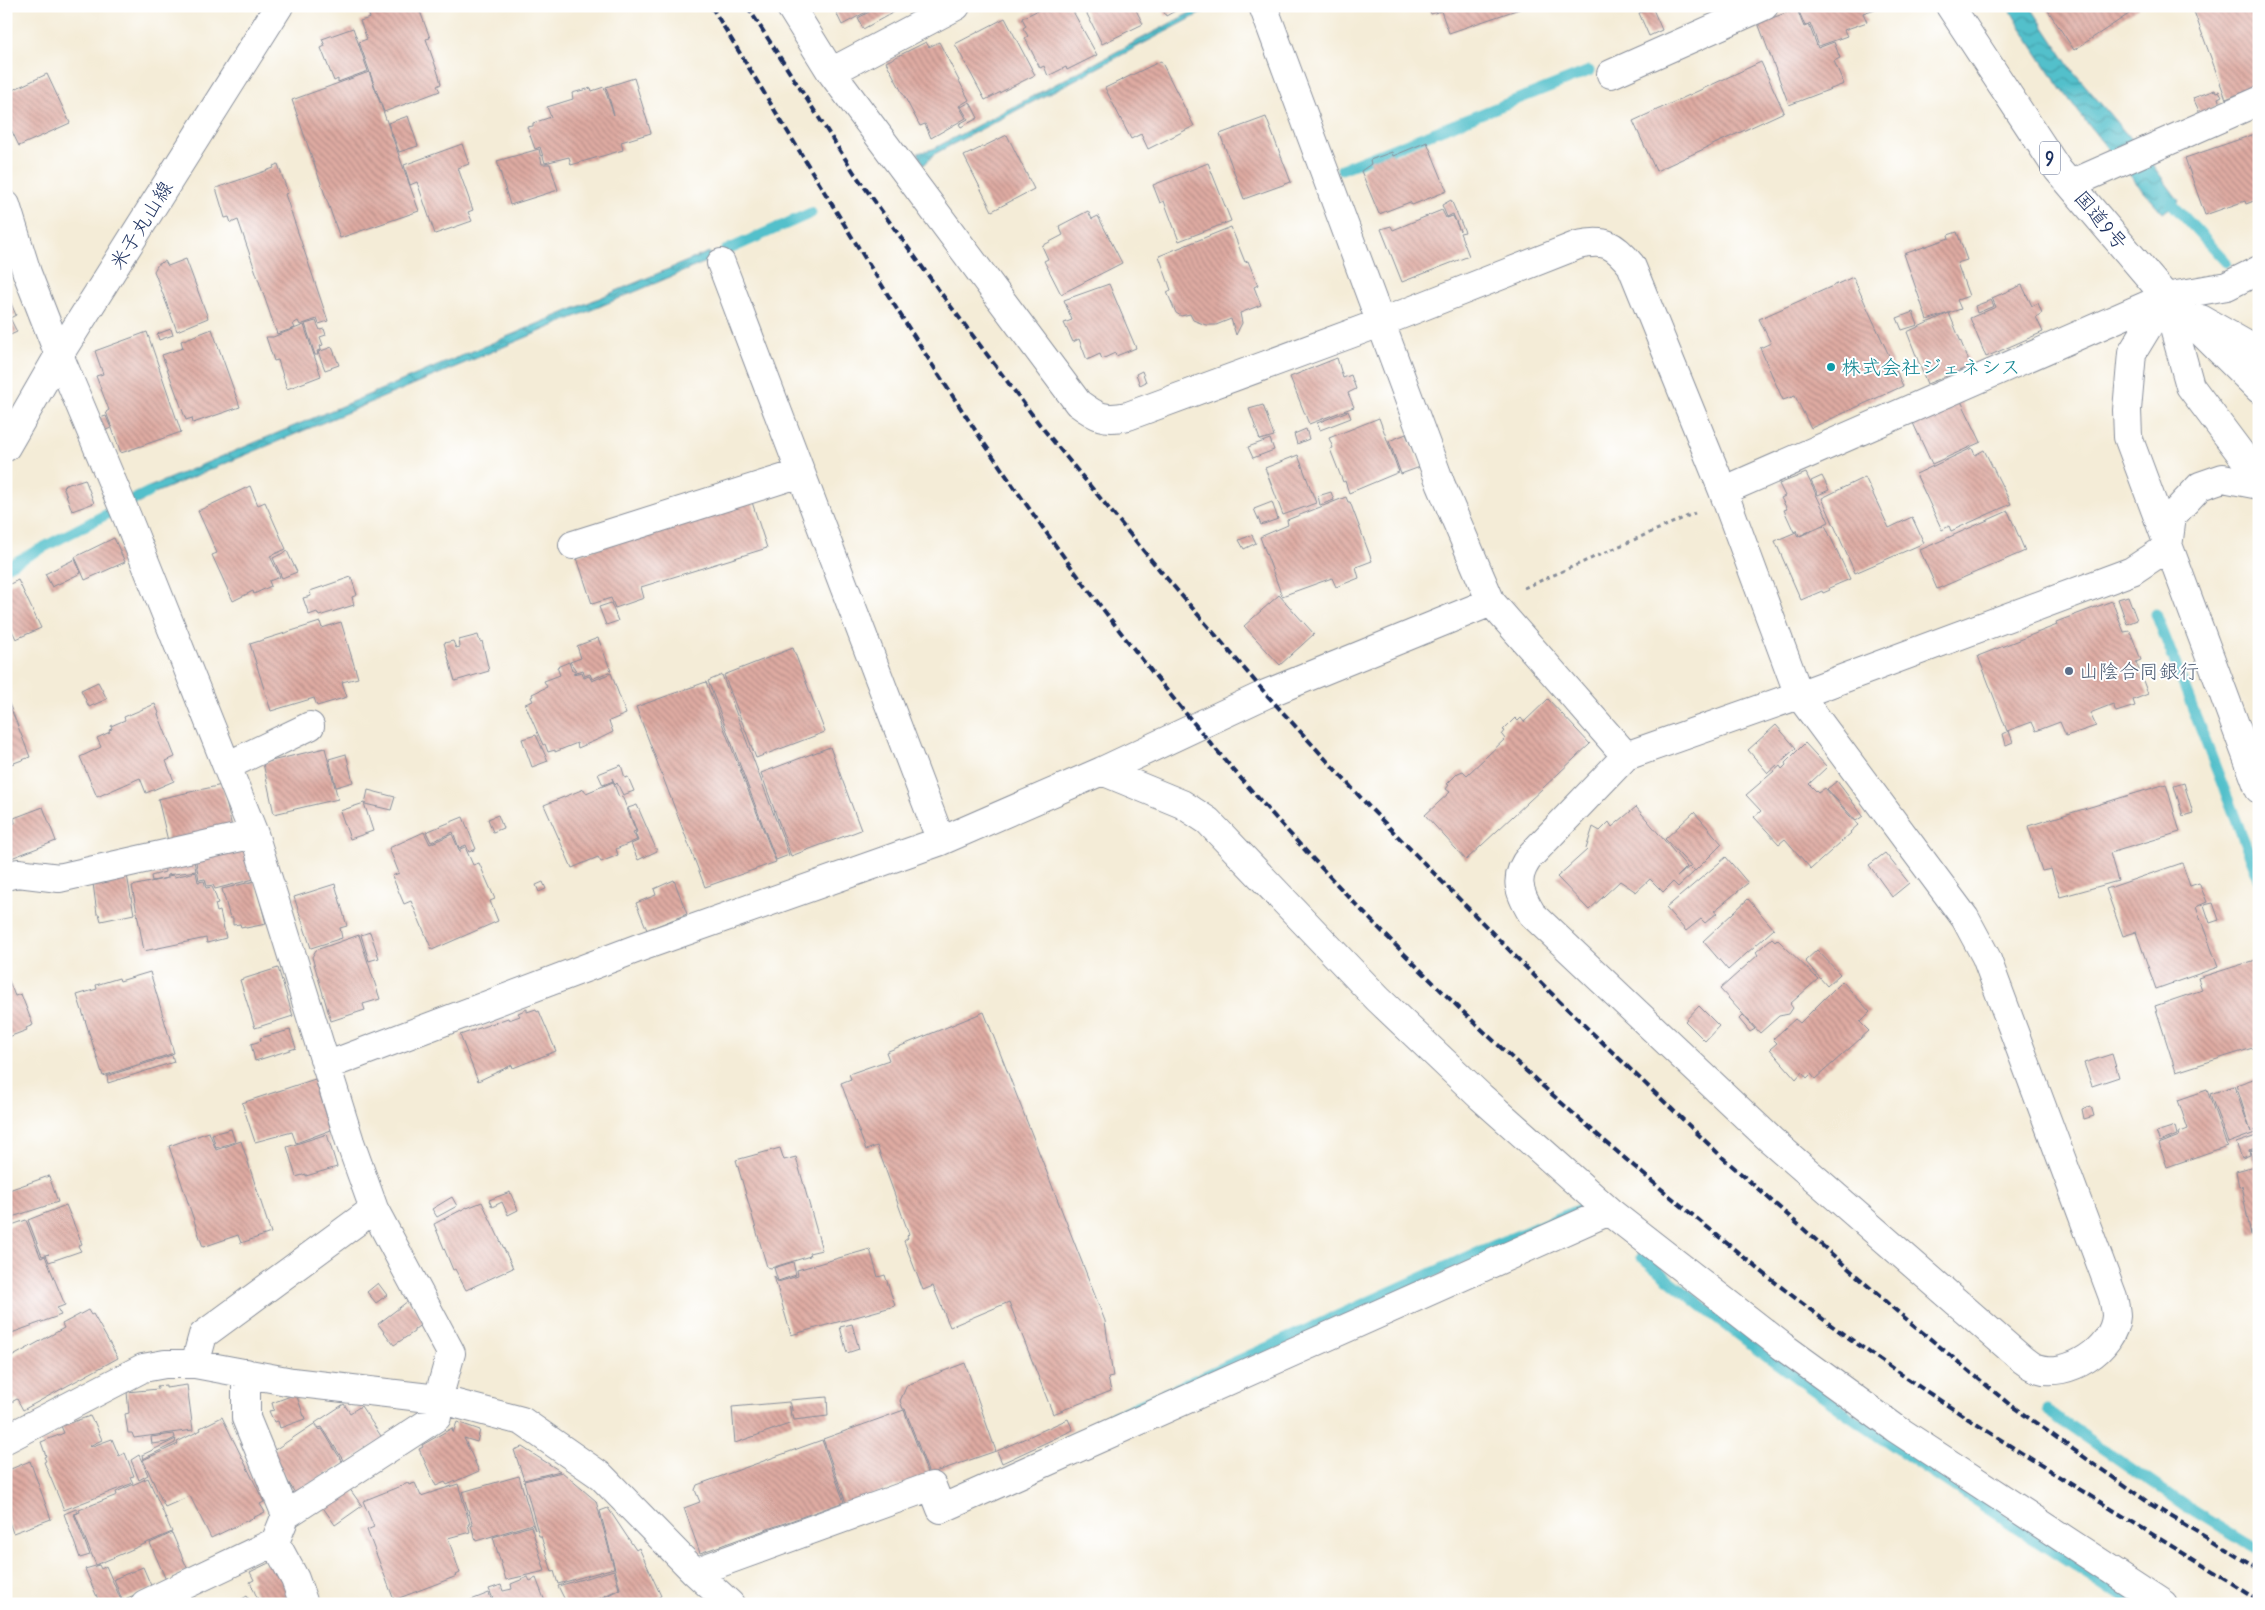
<svg xmlns="http://www.w3.org/2000/svg" width="2265" height="1610" font-family="Mynerve,'Klee One',sans-serif">
<defs>
<pattern id="water-waves" width="16" height="10" patternUnits="userSpaceOnUse" patternTransform="scale(1.25)"><rect width="16" height="10" fill="#53c0cb"/><path d="M0 5q4-4 8 0t8 0" fill="none" stroke="#449ca8"/></pattern>
<pattern id="building-back-hatch" width="6" height="6" patternUnits="userSpaceOnUse" patternTransform="scale(1.25)"><rect width="6" height="6" fill="#dfaba2"/><path d="M-1 5l2 2M0 0l6 6M5-1l2 2" fill="none" stroke="#b48c87"/></pattern>
</defs>
<rect width="100%" height="100%" fill="#fff"/>
<filter id="ink" filterUnits="userSpaceOnUse"><feTurbulence type="fractalNoise" baseFrequency=".02" numOctaves="2"/><feDisplacementMap in="SourceGraphic" scale="10" xChannelSelector="R" yChannelSelector="G"/><feConvolveMatrix kernelMatrix="1 2 1 2 8 2 1 2 1" color-interpolation-filters="sRGB"/></filter>
<filter id="wash" filterUnits="userSpaceOnUse"><feTurbulence type="fractalNoise" baseFrequency=".0096" numOctaves="4" result="noise"/><feDisplacementMap in="SourceGraphic" scale="20" xChannelSelector="R" yChannelSelector="G"/><feGaussianBlur stdDeviation="1.12" result="paint"/><feColorMatrix in="noise" values="0 0 0 0 0 0 0 0 0 0 0 0 0 0 0 0 0 1.4 0 .05"/><feComposite in="paint" operator="in"/></filter>
<g filter="url(#wash)">
<rect width="100%" height="100%" fill="#f4ecd7"/>
<path fill="url(#water-waves)" stroke="#377894" d="M1203,6H1221L1205,11L934,154L924,165L918,153L933,149Z
M2008,6H2030L2073,71L2151,163L2179,201L2163,213C2105,149 2051,81 2008,6Z
M709,252L713,259L150,495L139,504L134,494L149,487Z"/>
<g fill="none" stroke-linecap="round" stroke-linejoin="round">
<path stroke="#53c0cb" stroke-width="11" d="M1342,169L1589,71
M2164,195L2226,262
M725,251L811,213
M6,567L149,492
M2156,614L2259,879
M1642,1257C1795,1387 1965,1494 2133,1604
M2047,1410L2184,1505L2259,1551
M1102,1422L1483,1250L1587,1206"/>
</g>
<g id="blocks">
<path fill="url(#building-back-hatch)" d="M366,6H418L430,38L426,39L439,76L441,84L437,86L440,91L384,112L359,42L367,39L360,21L370,18Z
M833,6H877L842,25Z
M880,6H891L894,12L863,29L858,18Z
M1047,6H1070L1097,55L1067,70L1066,67L1048,76L1044,66L1040,68L1025,38L1028,36L1023,28L1026,26L1022,18Z
M1083,6H1134L1143,24L1102,44Z
M1161,6H1184L1166,16Z
M1428,6H1525V7L1449,33L1441,11L1431,14Z
M1800,6H1881V7L1863,13L1867,22L1844,30L1847,36L1819,46L1810,23L1805,26L1797,7Z
M2045,6H2141L2074,50Z
M2192,6H2259V86L2226,99Z
M1652,7L1662,30L1649,36L1639,13Z
M1797,9L1804,27L1809,25L1818,48L1834,42L1840,58L1834,61L1844,84L1789,105L1758,23Z
M1005,18L1035,75L985,100L955,44Z
M353,28L368,71L338,82V79L334,81L321,48L325,46L322,39Z
M926,42L929,47L939,42L969,100L959,106L966,118L931,138L925,124L920,126L886,62Z
M1161,61L1194,126L1148,149L1141,134L1131,139L1105,88Z
M1761,62L1784,112L1656,171L1633,121Z
M369,72L419,211L340,238L292,100Z
M47,74L70,123L19,146L6,119V93Z
M634,78L651,133L621,142L623,150L571,165L569,157L545,163L540,147L535,149L527,127L533,126V123L551,117L547,107L573,99L572,93L591,88L592,91L604,87L614,115L606,87Z
M2215,90L2216,92L2219,91L2222,96L2218,98L2220,104L2200,113L2193,98Z
M970,102L978,118L961,127L959,124L968,119L961,107Z
M408,116L418,146L399,152L388,123Z
M1266,117L1291,182L1244,199L1220,134Z
M2258,133L2259,199L2246,204L2245,201L2205,215L2185,158Z
M1007,135L1034,189L992,211L964,156Z
M1427,142L1447,191L1412,205L1410,202L1379,214L1361,171L1371,164L1370,160L1392,152L1393,156Z
M462,144L469,164L458,168L473,210L468,212L472,221L435,234L417,182L410,185L404,165Z
M539,149L542,164H550L558,190L510,205L497,161Z
M1208,163L1231,221L1179,241L1164,201L1160,203L1153,185Z
M278,164L288,193L285,194L328,321L319,324L317,319L300,325L298,321L293,324L295,328L277,334L238,220L231,223L229,217L225,218L216,188L274,168L273,166Z
M1451,200L1465,232L1460,233L1469,256L1402,282L1381,229L1391,226L1393,230L1442,210L1446,218L1453,216L1460,231L1453,214L1447,217L1442,205Z
M1088,211L1092,219L1098,216L1122,263L1061,294L1044,261L1048,259L1042,246L1063,235L1059,226Z
M1231,227L1245,262L1248,261L1258,285L1254,287L1261,305L1240,313L1242,323L1236,335L1231,319L1216,325H1206L1193,320L1190,314L1181,316L1176,313L1167,292L1171,290L1159,256Z
M1957,232L1967,260L1957,263L1969,296L1957,300L1961,309L1927,320L1904,254L1949,238L1948,235Z
M186,259L208,318L177,331L154,271L158,264L165,261L168,266Z
M1853,277L1903,386L1811,428L1795,396L1783,400L1760,348L1771,343L1759,319Z
M1109,284L1136,348L1116,356L1115,353L1102,359L1100,354L1087,360L1079,339L1073,342L1064,323L1072,320L1064,300Z
M2022,285L2032,306L2038,303L2042,313L2036,317L2043,332L1986,357L1970,318L1996,307L1992,298Z
M6,292L16,315L10,318L17,332L6,337Z
M1991,300L1994,306L1977,313L1975,306Z
M1913,312L1918,325L1902,330L1897,318Z
M1949,313L1971,366L1927,384L1907,332Z
M316,321L320,330L324,329L326,335L320,337L323,345L320,346L321,350L317,351L318,355H315L305,324Z
M304,325L321,376L287,389L278,360L274,361L266,337H273Z
M171,329L173,335L159,340L157,334Z
M212,329L240,407L193,423L192,418L186,420L162,355L183,348L181,341Z
M147,332L181,432L121,453L106,412L109,410L96,376L103,374L95,351Z
M332,347L339,365L325,370L318,352Z
M1337,358L1343,378L1351,375L1356,389L1348,393L1354,407L1309,424L1290,377Z
M1142,371L1146,382L1140,385L1136,374Z
M1961,401L1981,442L1932,464L1913,423Z
M1263,405L1274,436L1260,440L1249,409Z
M1348,411L1351,418L1320,430L1317,423Z
M106,416L111,428L101,432L97,419Z
M1379,418L1399,472L1349,493L1345,481L1343,482L1330,449L1333,448L1329,438Z
M1306,429L1309,439L1297,444L1294,434Z
M1406,434L1420,467L1401,474L1389,441Z
M1270,439L1274,450L1253,458L1248,447Z
M1972,448L1975,455L1984,450L2011,504L1951,531L1949,526L1942,530L1916,474Z
M1298,455L1316,503L1283,515L1265,468Z
M1806,473L1829,522L1799,536L1797,530L1794,532L1784,510L1787,509L1781,498L1785,496L1779,484Z
M1822,476L1829,490L1818,495L1811,481Z
M1865,477L1889,528L1912,517L1924,543L1855,573L1822,498Z
M85,479L94,503L72,511L63,486Z
M250,486L258,505L265,502L286,549L270,556L280,577L269,581L271,586L254,594L253,591L233,601L212,555L217,553L198,511Z
M1331,492L1334,500L1320,505L1318,496Z
M1346,497L1348,502H1350L1372,561L1356,567L1359,578L1336,587L1332,578L1282,596L1260,537L1288,525L1287,520Z
M751,499L767,548L641,587L644,598L615,608L611,598L592,604L576,555Z
M1272,502L1278,519L1261,525L1254,509Z
M2008,511L2025,551L1937,589L1920,550Z
M1825,525L1850,579L1829,588L1830,590L1823,593L1822,591L1801,600L1775,541L1796,532L1798,537Z
M1252,535L1256,543L1244,549L1239,540Z
M114,538L125,562L85,580L75,557Z
M287,551L297,572L282,578L273,558Z
M75,559L81,573L52,587L45,574Z
M351,577L357,595L352,597L354,605L319,616L317,612L309,615L303,598L311,596L310,591Z
M18,580L41,628L16,639L6,618V586Z
M1279,595L1314,634L1280,665L1244,626Z
M2128,596L2137,620L2127,624L2118,599Z
M2112,601L2124,632L2130,631L2141,660L2136,662L2148,694L2133,700L2135,706L2116,712L2113,704L2090,713L2096,726L2066,736L2060,722L2036,731L2032,722L2007,731L1978,656L2057,625L2056,622Z
M611,603L618,621L606,625L599,607Z
M320,622L322,628L341,622L358,678L342,682L347,697L317,706L314,698L271,711L250,644Z
M478,635L480,642L482,641L489,671L455,681L444,643L453,641L456,648L460,647L459,640Z
M598,638L611,671L592,679L590,674L585,676L583,670L577,672L570,662L581,658L577,646Z
M793,648L825,732L756,758L724,675Z
M569,662L572,671L574,670L576,673L573,674L582,672L584,678L589,676L592,681L611,673L626,714L609,721L613,732L599,739L578,748L577,743L555,752V750L548,752L545,744L543,745L525,704L533,701L531,697L533,696L532,694L547,687L544,681L560,675L557,667Z
M722,675L789,855L776,860L708,681Z
M98,682L107,699L89,707L81,690Z
M706,682L776,862L705,887L636,707Z
M6,696L30,757L6,766Z
M1548,699L1590,744L1466,860L1425,815L1450,792L1446,789L1449,785L1447,784L1458,773L1463,771L1467,775L1505,739L1502,735L1505,731L1503,730L1515,718L1518,721L1521,718L1524,722Z
M155,704L159,713L158,714L175,757L166,761L174,781L146,793L140,778L97,797L80,757L101,747L97,738L110,732L109,730L112,729L111,726L125,720L124,717Z
M1776,725L1796,748L1768,773L1748,750Z
M2009,731L2013,742L2006,745L2003,734Z
M536,735L548,761L532,767L522,739Z
M1805,743L1827,767L1809,784L1818,793L1825,788L1858,825L1850,832L1851,833L1811,869L1785,839L1779,844L1754,817L1761,811L1746,795L1780,766L1782,769L1786,765L1785,763Z
M830,747L861,830L791,856L761,773Z
M325,748L338,799L274,814L263,763Z
M346,754L353,782L336,787L329,759Z
M621,765L625,778L628,777L634,791L623,795L617,783L615,785L612,778L613,781L603,785L598,774Z
M1837,781L1863,816L1856,821L1827,789Z
M613,782L619,797L622,796L636,831L633,832L637,840L616,849L618,855L601,862L598,857L572,868L544,805L584,789L586,793Z
M2184,783L2193,813L2183,816L2174,786Z
M2166,784L2180,832L2110,853L2118,881L2060,897L2051,869L2042,871L2028,826Z
M222,785L232,827L168,841L158,799Z
M368,790L395,797L391,810L365,804Z
M364,803L373,831L350,839L340,811Z
M637,805L657,851L638,860L631,844L638,841L635,833L637,832L628,808Z
M43,807L56,841L6,860V826L15,823L14,818Z
M1636,807L1687,867L1677,877L1689,867L1694,872L1678,887L1673,882L1663,892L1650,879L1636,892L1620,881L1589,910L1557,877L1587,850L1586,849L1593,827L1600,831L1609,822L1612,827Z
M1694,812L1722,844L1695,871L1665,839Z
M498,815L503,828L493,832L488,819Z
M463,817L476,849L469,852L466,845L459,848L453,832L431,842L426,832Z
M424,832L430,844L452,834L460,852V849L465,847L473,865L479,863L495,899L490,901L498,921L432,950L411,901L404,904L392,876L399,873L389,848Z
M247,844L254,879L215,889L213,885L207,886L205,879L199,880L195,856Z
M1885,853L1909,883L1892,897L1869,865Z
M193,856L196,871L167,875V878L152,881L151,876L165,872L164,864Z
M1726,857L1748,883L1714,911L1717,913L1705,923L1701,919L1686,931L1666,908Z
M2182,863L2190,886L2199,883L2207,902L2196,907L2218,967L2156,989L2136,932L2123,936L2106,889Z
M196,872L198,882L204,881L206,888L212,887L214,891L218,903L215,904L217,912L220,911L226,938L207,943L206,938L144,951L132,886L168,878V876L173,875L174,877Z
M127,875L134,914L101,921L99,914H97L93,883Z
M674,880L687,914L647,930L636,903L656,895L654,889Z
M255,881L266,924L246,928L245,926L241,927L240,924L233,925V918H230L222,889Z
M543,882L546,889L539,892L536,885Z
M335,884L347,926L340,928L342,938L311,948L294,897Z
M1748,899L1774,929L1728,970L1703,941Z
M2213,903L2219,920L2210,923L2204,905Z
M370,932L379,958L369,961L361,935Z
M359,935L380,999L363,1004L365,1010L331,1021L312,957L316,950Z
M1772,938L1775,941L1777,939L1818,979L1790,1004L1793,1008L1789,1014L1779,1016L1760,1033L1720,989L1758,955L1756,952Z
M1817,950L1840,974L1827,986L1805,961Z
M2259,959V1046L2176,1072L2155,1006L2202,990L2198,978Z
M278,968L293,1016L255,1028L240,980Z
M150,972L174,1053L103,1076L77,995L97,989L96,985L119,978L120,981Z
M6,974L15,996L21,994L33,1025L26,1028L27,1030L6,1038Z
M1842,981L1870,1012L1860,1022L1869,1031L1815,1079L1811,1074L1807,1078L1802,1072L1796,1079L1770,1049L1777,1043L1773,1039L1795,1019L1800,1023Z
M1699,1006L1719,1026L1705,1041L1685,1021Z
M527,1009V1012L536,1009L537,1012L539,1011L556,1051L513,1068L512,1065L478,1081L460,1035L508,1018L509,1020L520,1016L518,1013Z
M984,1012L1105,1321L1113,1377L1108,1378L1111,1391L1053,1414L1009,1302L950,1327L933,1286L923,1290L904,1241L908,1238L907,1236L909,1234L877,1146L866,1150L841,1083L851,1079L849,1074L889,1060L886,1052Z
M1743,1015L1755,1029L1750,1032L1739,1019Z
M290,1030L296,1048L255,1061L251,1044L261,1041L260,1038Z
M2112,1054L2119,1077L2092,1086L2084,1063Z
M172,1055L174,1062L108,1083L107,1076Z
M2259,1077V1129L2254,1131L2255,1133L2228,1143L2210,1094L2234,1086L2251,1132L2236,1085Z
M315,1079L331,1130L296,1143L292,1132L255,1142L242,1103Z
M2207,1090L2227,1146L2167,1167L2159,1144L2179,1136L2178,1133L2188,1129L2178,1100Z
M2091,1106L2094,1116L2084,1119L2082,1109Z
M2175,1126L2177,1135L2160,1142L2156,1132Z
M231,1129L235,1142L216,1148L212,1134Z
M209,1132L216,1150L241,1141L271,1233L241,1243L238,1235L203,1247L169,1146Z
M327,1134L337,1167L306,1176V1174L296,1177L287,1147Z
M2259,1135V1147L2249,1150L2250,1155L2242,1158L2236,1143Z
M780,1148L784,1160L796,1157L822,1250L809,1253L810,1256L771,1268L767,1267L736,1160Z
M2259,1149V1163L2254,1165L2250,1151Z
M2259,1165V1234L2251,1235L2243,1196L2244,1195L2242,1186L2239,1187L2236,1171Z
M49,1176L58,1202L6,1219V1191Z
M510,1192L518,1210L508,1215L502,1202L492,1207L489,1200Z
M452,1197L457,1206L437,1217L432,1209Z
M482,1202L513,1268L466,1290L455,1269L453,1270L434,1224L467,1207V1208Z
M66,1205L82,1244L78,1246L81,1251L49,1262L46,1255L49,1254L42,1256L28,1220Z
M26,1220L41,1258L45,1256L65,1305L57,1308L61,1315L6,1335V1227Z
M870,1249L878,1277L885,1275L895,1306L791,1335L774,1276L778,1282L798,1276L797,1270Z
M793,1262L796,1275L778,1281L774,1268Z
M378,1283L387,1295L376,1303L367,1292Z
M408,1301L424,1322L414,1330V1332L394,1345L378,1324Z
M88,1310L91,1315L93,1314L118,1358L23,1410L17,1399L6,1405V1360L64,1328L62,1324Z
M852,1324L859,1349L847,1353L840,1327Z
M965,1363L996,1451L929,1474L905,1409H903L900,1401L907,1385Z
M166,1385V1388L187,1385L193,1430L134,1438L132,1433H128L125,1414L129,1413L127,1392L158,1389L157,1386Z
M296,1394L305,1419L280,1428L278,1421L274,1422L269,1411L274,1410L272,1403Z
M827,1397L828,1416L794,1420L790,1400Z
M789,1402L792,1423L735,1443L732,1407Z
M344,1404L350,1413L361,1406L383,1439L345,1463L322,1427L319,1428L315,1423Z
M904,1410L928,1475L846,1503L823,1439Z
M90,1416L93,1422L94,1421L102,1440L89,1446L90,1447L112,1439L119,1456L125,1453L134,1476L130,1477L133,1483L64,1510L44,1462L46,1461L44,1457L46,1456L41,1442L64,1433L61,1426Z
M222,1417L264,1502L260,1504L265,1512L211,1538L190,1496L165,1507L143,1460L178,1444L177,1442L201,1430L200,1428Z
M1068,1419L1073,1430L1002,1463L997,1451Z
M457,1422L480,1430L477,1442L464,1438L479,1471L447,1485L445,1482L436,1486L419,1449L423,1447L422,1445L452,1428L453,1433Z
M314,1424L319,1430L322,1429L343,1463L295,1493L270,1453Z
M174,1434L175,1438L167,1442L152,1444L151,1437Z
M176,1439L175,1443L143,1459L142,1455Z
M822,1440L844,1502L700,1553L684,1508L700,1502L695,1490L697,1485Z
M522,1447L560,1471L524,1480L514,1450Z
M139,1455L148,1475L139,1480L131,1460Z
M30,1461L51,1519L13,1533L6,1514V1471Z
M562,1472L596,1501L614,1568L558,1584L554,1571L552,1572L541,1536H539L524,1481Z
M519,1476L535,1530L532,1524L476,1541L471,1526L473,1525L462,1492Z
M148,1478L172,1532L96,1565L75,1514L80,1512L79,1510L117,1495L116,1492Z
M408,1483L409,1485L415,1483L421,1496L458,1484L470,1524H468L470,1532L448,1538L460,1573L456,1575L457,1576L394,1600L367,1530L374,1527L363,1501Z
M349,1488L362,1506L335,1525L322,1506Z
M608,1508L636,1550L639,1548L661,1596L644,1604H591L620,1589L600,1511Z
M76,1509L78,1513L74,1514L90,1555L80,1558L64,1514Z
M531,1526L545,1571L506,1580L493,1537Z
M172,1533L188,1570L166,1580L150,1543Z
M273,1561L292,1595L274,1604H260L250,1582L254,1580L250,1572Z
M99,1565L101,1569L106,1566L121,1600L113,1604H100L85,1569Z
M143,1567L152,1588L122,1600L114,1579Z
M614,1570L619,1589L588,1604H567L558,1586Z
M528,1577L530,1581L536,1578L546,1604H495L489,1589L501,1585L503,1591L512,1589L511,1584Z
M489,1593L493,1604H461Z
M247,1596L251,1604H234Z"/>
</g>
</g>
<g filter="url(#ink)">
<use href="#blocks" fill-opacity="0" stroke="#888e9a" stroke-width="1"/>
<g fill="none" stroke-linecap="round" stroke-linejoin="round">
<g stroke="#888e9a" stroke-width="30">
<path id="minor" d="M790,6L831,72L1078,403C1097,417 1104,421 1128,416L1380,323L1578,245C1605,239 1614,244 1631,265L1723,491L1799,695L1965,918L1986,957L2113,1297C2114,1303 2116,1310 2116,1316C2114,1349 2067,1379 2036,1368C2032,1367 2027,1363 2023,1360L1771,1140L1532,914C1518,891 1513,877 1531,855L1626,756L1799,695L2132,571L2168,547L2172,516L2200,486L2223,478L2259,485
M1263,6L1441,485L1491,602L1626,756
M831,72L956,6
M1611,74L1764,6
M2071,184L2259,101
M6,205L27,273L59,355L127,517L254,834L350,1142L374,1209L203,1335L195,1364
M721,263L941,841
M2166,297L2132,353L2127,410L2128,437L2259,789
M1723,491L2166,297L2227,286L2259,270
M573,545L801,473
M227,766L310,726
M1102,771L1182,804L1208,821L1378,999L1481,1097L1609,1211L1782,1346L1895,1428L2163,1604
M6,876L18,873L59,878L254,834
M326,1066L641,947L941,841L1102,771L1266,694L1491,602
M246,1373V1418L286,1515
M6,1439L143,1368L165,1364H195L292,1382L438,1399L522,1421L601,1476L695,1572L730,1604
M275,1542L295,1579L304,1604
M695,1572L932,1486L941,1509L1609,1211
M145,1604L275,1542L286,1515L437,1417L438,1399L451,1353L374,1209"/>
</g>
<g stroke="#888e9a" stroke-width="30">
<path id="major" d="M6,447L59,355L279,6"/>
</g>
<g stroke="#888e9a" stroke-width="30">
<path id="highway" d="M1950,6L2058,170L2166,297L2259,389
M2166,299L2190,386L2259,478
M2201,319L2259,352"/>
</g>
<path stroke="#888e9a" stroke-width="3" stroke-dasharray="4 4" stroke-linecap="butt" d="M1524,588L1695,513"/>
<use href="#minor" stroke="#fff" stroke-width="28"/>
<use href="#major" stroke="#fff" stroke-width="28"/>
<use href="#highway" stroke="#fff" stroke-width="28"/>
<path stroke="#1b2f5e" stroke-width="4" stroke-dasharray="8 4" stroke-linecap="butt" d="M711,6C812,170 909,337 1019,494C1207,764 1435,1004 1689,1212C1741,1255 1794,1299 1849,1338C1981,1432 2121,1514 2259,1600
M747,6L855,174L946,300L1040,425L1152,561L1266,694L1372,810L1559,1001L1722,1157L1893,1308L2009,1404L2152,1505L2259,1569"/>
</g>
</g>
<circle fill="#0f9aa8" stroke="#fff" stroke-width="2" cx="1831" cy="367" r="5"/>
<circle fill="#5c6f8a" stroke="#fff" stroke-width="2" cx="2069" cy="671" r="5"/>
<g text-anchor="middle" stroke-width="4" stroke-linejoin="round" paint-order="stroke">
<rect fill="#fff" stroke="#5f6d8e" stroke-width="1" x="2040" y="141.5" width="20" height="33" rx="4"/>
<g font-size="19" font-weight="bold" fill="#1b2f5e">
<text x="2050" y="165">9</text>
</g>
<g font-size="20" fill="#1b2f5e" stroke="#fff">
<text transform="translate(2101 220) rotate(50)" y="7">国道9号</text>
<text transform="translate(141 225) rotate(-58)" y="7">米子丸山線</text>
</g>
<g font-size="20" fill="#0d838f" stroke="#fff" text-anchor="start">
<text x="1841" y="374">株式会社ジェネシス</text>
</g>
<g font-size="20" fill="#4e5e75" stroke="#fff" text-anchor="start">
<text x="2079" y="678">山陰合同銀行</text>
</g>
</g>
<rect width="2265" height="1610" fill="none" stroke="#fff" stroke-width="25"/>
</svg>
